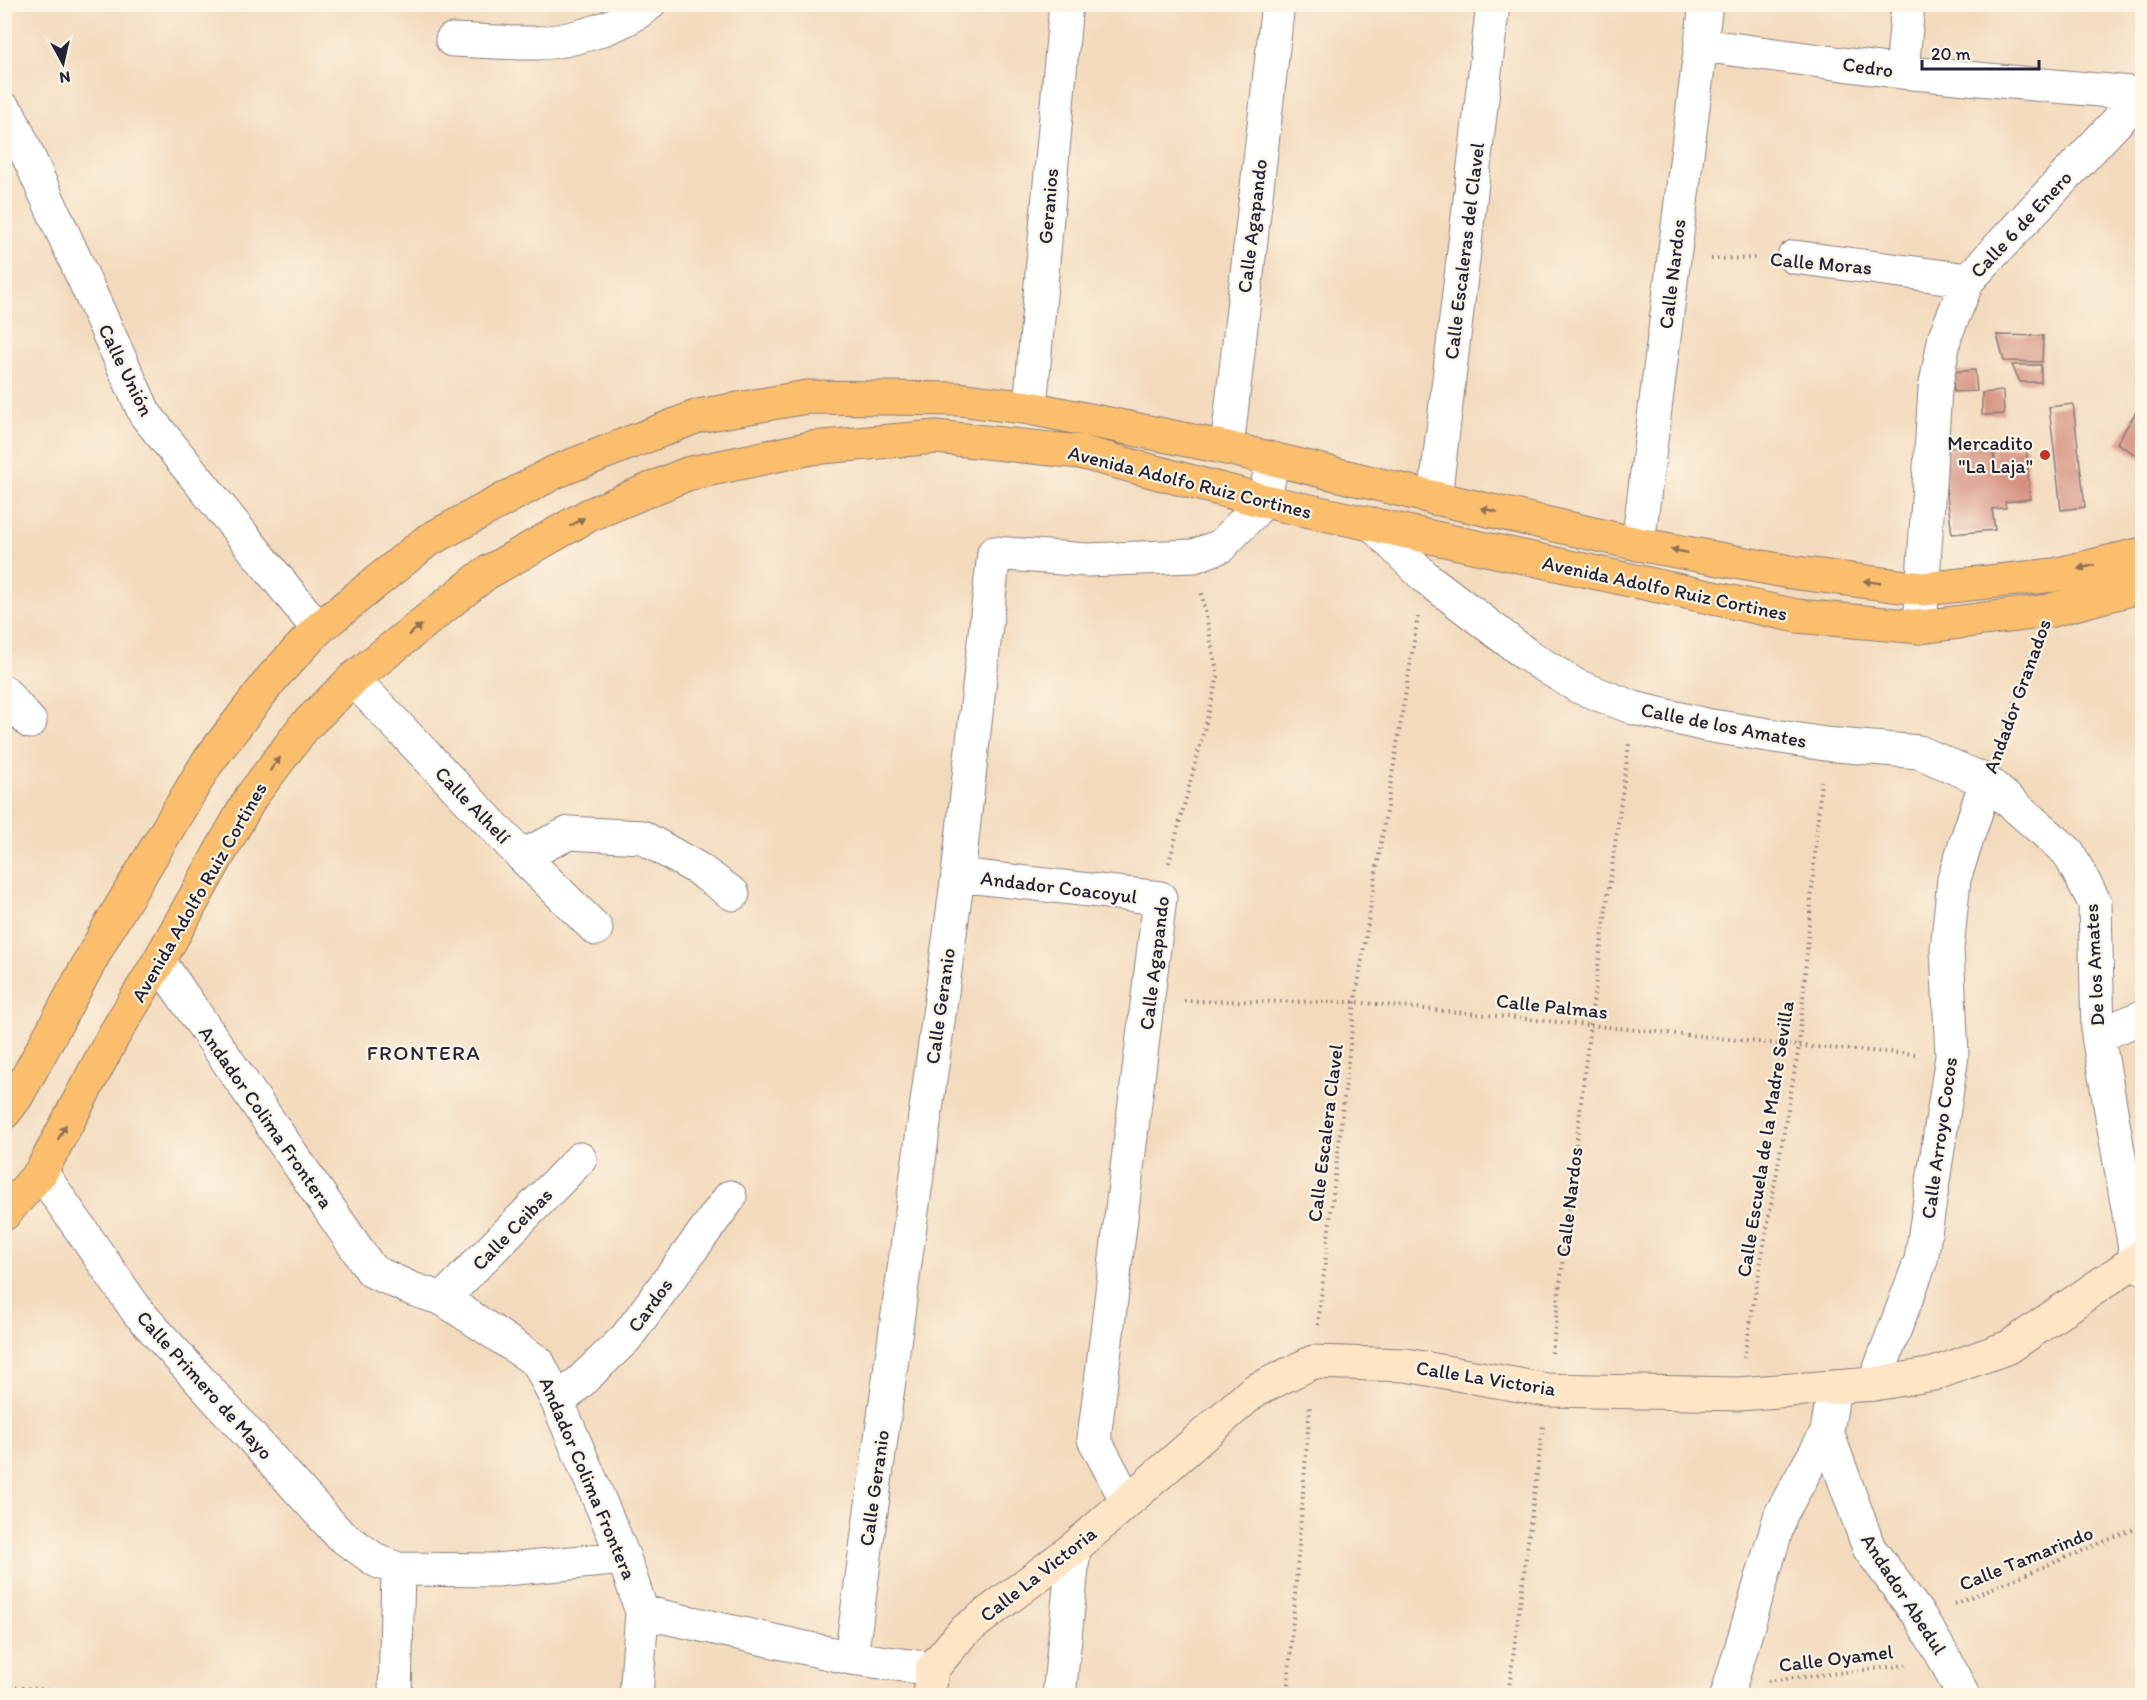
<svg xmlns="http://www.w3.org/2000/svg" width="2147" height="1700" font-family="Itim,sans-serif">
<rect width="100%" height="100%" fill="#fcf5e5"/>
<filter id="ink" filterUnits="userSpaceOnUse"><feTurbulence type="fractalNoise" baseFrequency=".0167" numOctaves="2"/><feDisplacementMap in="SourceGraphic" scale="12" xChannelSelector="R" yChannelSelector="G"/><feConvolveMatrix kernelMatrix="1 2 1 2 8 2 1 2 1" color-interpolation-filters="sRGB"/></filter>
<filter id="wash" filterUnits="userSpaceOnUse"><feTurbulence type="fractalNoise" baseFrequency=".008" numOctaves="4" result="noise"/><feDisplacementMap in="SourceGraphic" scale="24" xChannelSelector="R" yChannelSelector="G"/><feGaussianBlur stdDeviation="1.35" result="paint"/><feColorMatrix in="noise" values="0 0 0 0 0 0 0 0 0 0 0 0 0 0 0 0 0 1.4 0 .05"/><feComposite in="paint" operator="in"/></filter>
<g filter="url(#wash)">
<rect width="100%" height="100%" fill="#f3dabc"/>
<g id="blocks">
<path fill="#d69281" d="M1997,335L2043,336L2042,362L2004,361Z
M2012,365H2041V382H2020Z
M1975,370L1977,391L1954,392L1952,372Z
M2003,391L2004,414L1982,415V393Z
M2142,402V459L2117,443Z
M2073,404L2085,507L2061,510L2049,407Z
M1992,444L1995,471L1994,448L2026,445L2030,499L2005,502L2006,508L1992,509L1995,530L1952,534L1941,449Z"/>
</g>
</g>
<g filter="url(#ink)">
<use href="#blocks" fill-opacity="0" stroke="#8a7e7c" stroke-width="1.5"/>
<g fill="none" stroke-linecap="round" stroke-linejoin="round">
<g stroke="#8a7e7c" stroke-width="35">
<path id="street" d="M452,40C480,41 508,43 536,43C572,42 621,27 649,4
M1701,45L1902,72L2142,94
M1902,72L1908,4
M4,109L10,116L145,414L318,629
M1794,257L1968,280
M1030,408L1066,4
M1227,448L1278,4
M1435,498L1493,4
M1373,525L1425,577L1527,655L1577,686L1634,708L1706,725L1825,744L1919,752L1986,781L2068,852L2095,903L2098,1036L2137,1260L2142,1267
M1638,544L1706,4
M1920,627L1935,389L1945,336L1968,280L2142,95
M353,679L522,856L596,929
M4,692L30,722
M522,856L569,833L642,837L698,869L733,894
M958,875L1160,898L1094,1439L1127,1501
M159,961L372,1271L412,1289L443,1299L538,1362L558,1403L624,1558L642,1612L636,1696
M2098,1036L2142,1017
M41,1172L138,1312L339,1534L377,1561L398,1569L496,1570L624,1558
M443,1299L580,1159
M1874,1384L1921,1260L1952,1056L1947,949L1954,879L1986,781
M1834,1388L1827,1432L1869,1548L1920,1617L1946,1661L1963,1696
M558,1403L626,1338L730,1197
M642,1612L851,1658L932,1669
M851,1658L958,875L994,553L1087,560L1194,556L1221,546L1264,501L1273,459
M395,1696L398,1569
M1059,1696L1074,1548
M1727,1696L1781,1514L1827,1432"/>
</g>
<g stroke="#8a7e7c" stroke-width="35">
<path id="secondary" d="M929,1696L932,1669L963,1632L1074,1548L1254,1391L1313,1362L1406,1365L1547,1390L1738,1394L1874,1384L1934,1374L2009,1347L2142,1256"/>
</g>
<g stroke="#8a7e7c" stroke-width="35">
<path id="primary" d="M4,1113L17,1096L107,930L207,763L273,677L318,629L427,541L555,472L698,416L807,397L958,399L1030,408L1227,448L1435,498L1638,544L1790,572L1923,589L2054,575L2142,554
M4,1214L41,1172L114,1035L159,961L251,797L303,728L353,679L485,574L589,515L687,474L811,448L936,437L1080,452L1264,501L1797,616L1920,627L2048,611L2142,586"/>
</g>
<path stroke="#8a7e7c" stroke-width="4" stroke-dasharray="1.5 4.5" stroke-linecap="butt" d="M1711,259L1758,258
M1998,748L2033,651
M1169,863L1218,677L1201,590
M1184,1001L1355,1002L1799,1046L1915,1054
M1318,1325L1355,1002L1418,617
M1552,1353L1590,1025L1629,744
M1744,1358L1799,1046L1821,781
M1954,1604L2142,1526
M1768,1681L1906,1665
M4,1687L44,1689L60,1696
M1287,1696L1310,1404
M1508,1696L1543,1426"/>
<use href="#street" stroke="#fff" stroke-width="33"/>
<use href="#secondary" stroke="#fde5c5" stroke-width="33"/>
<use href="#primary" stroke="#fabe6d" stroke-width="33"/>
</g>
<defs><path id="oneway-solid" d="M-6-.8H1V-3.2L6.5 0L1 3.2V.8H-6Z" transform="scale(1.5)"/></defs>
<g fill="#8e7054">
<use href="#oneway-solid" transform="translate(1489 510) rotate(-167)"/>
<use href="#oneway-solid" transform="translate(577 522) rotate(-30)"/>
<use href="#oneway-solid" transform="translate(1679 551) rotate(-169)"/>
<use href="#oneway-solid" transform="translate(2086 567) rotate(167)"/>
<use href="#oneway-solid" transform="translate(1872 582) rotate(-173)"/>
<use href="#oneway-solid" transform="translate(415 630) rotate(-38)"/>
<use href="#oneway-solid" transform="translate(275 764) rotate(-53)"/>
<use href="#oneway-solid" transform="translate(62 1132) rotate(-62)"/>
</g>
</g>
<circle fill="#c8321e" stroke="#fcf5e5" stroke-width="2" cx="2045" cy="455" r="6"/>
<g text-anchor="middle" stroke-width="4.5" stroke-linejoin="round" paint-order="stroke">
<g font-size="20" fill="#22223b" stroke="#fcf5e5">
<text transform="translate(1868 67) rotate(8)" y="7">Cedro</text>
<text transform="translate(1048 206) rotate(-85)" y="7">Geranios</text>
<text transform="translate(2021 224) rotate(-47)" y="7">Calle 6 de Enero</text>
<text transform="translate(1252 226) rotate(-83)" y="7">Calle Agapando</text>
<text transform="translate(1464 251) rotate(-83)" y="7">Calle Escaleras del Clavel</text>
<text transform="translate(1821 263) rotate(5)" y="7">Calle Moras</text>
<text transform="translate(1672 274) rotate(-83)" y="7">Calle Nardos</text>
<text transform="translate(126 370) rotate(64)" y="7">Calle Unión</text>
<text transform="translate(1190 482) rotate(14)" y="7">Avenida Adolfo Ruiz Cortines</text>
<text transform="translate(1665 588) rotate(12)" y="7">Avenida Adolfo Ruiz Cortines</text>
<text transform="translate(2017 696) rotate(-70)" y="7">Andador Granados</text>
<text transform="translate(1724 725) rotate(11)" y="7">Calle de los Amates</text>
<text transform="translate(473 805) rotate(46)" y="7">Calle Alhelí</text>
<text transform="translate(1059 887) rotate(7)" y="7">Andador Coacoyul</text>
<text transform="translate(199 892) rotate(-60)" y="7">Avenida Adolfo Ruiz Cortines</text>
<text transform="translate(1154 963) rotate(-83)" y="7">Calle Agapando</text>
<text transform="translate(2094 965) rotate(-93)" y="7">De los Amates</text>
<text transform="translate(940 1006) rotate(-82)" y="7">Calle Geranio</text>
<text transform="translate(1552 1006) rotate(6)" y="7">Calle Palmas</text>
<text transform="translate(266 1117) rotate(55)" y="7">Andador Colima Frontera</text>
<text transform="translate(1325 1133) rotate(-83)" y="7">Calle Escalera Clavel</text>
<text transform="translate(1939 1138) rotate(-82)" y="7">Calle Arroyo Cocos</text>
<text transform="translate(1765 1139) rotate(-81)" y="7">Calle Escuela de la Madre Sevilla</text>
<text transform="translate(1569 1202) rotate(-83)" y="7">Calle Nardos</text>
<text transform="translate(512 1229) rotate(-46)" y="7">Calle Ceibas</text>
<text transform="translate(650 1305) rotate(-54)" y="7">Cardos</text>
<text transform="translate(1486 1378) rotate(9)" y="7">Calle La Victoria</text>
<text transform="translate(205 1385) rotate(48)" y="7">Calle Primero de Mayo</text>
<text transform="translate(588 1478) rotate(67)" y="7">Andador Colima Frontera</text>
<text transform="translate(874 1488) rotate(-82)" y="7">Calle Geranio</text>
<text transform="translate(2026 1558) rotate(-22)" y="7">Calle Tamarindo</text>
<text transform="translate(1038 1574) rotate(-38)" y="7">Calle La Victoria</text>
<text transform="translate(1904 1594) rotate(57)" y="7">Andador Abedul</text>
<text transform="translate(1836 1658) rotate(-7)" y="7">Calle Oyamel</text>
</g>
<g font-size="20" fill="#22223b" stroke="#fcf5e5" text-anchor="end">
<text x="2033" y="450">Mercadito<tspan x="2033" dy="23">"La Laja"</tspan></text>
</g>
<g font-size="21" letter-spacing="1.5" fill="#22223b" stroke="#fcf5e5">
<text x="424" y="1060">FRONTERA</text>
</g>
</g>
<rect width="2147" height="1700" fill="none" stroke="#fcf5e5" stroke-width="24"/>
<g transform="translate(63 63) rotate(172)" stroke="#fcf5e5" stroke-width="4.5" paint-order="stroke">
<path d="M0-4.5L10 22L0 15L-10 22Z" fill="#22223b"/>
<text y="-9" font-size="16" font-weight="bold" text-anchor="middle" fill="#22223b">N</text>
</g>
<path d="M1922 60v9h117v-9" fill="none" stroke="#22223b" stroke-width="3"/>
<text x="1931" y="60" font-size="18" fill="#22223b" stroke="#fcf5e5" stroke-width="4.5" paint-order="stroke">20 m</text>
</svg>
